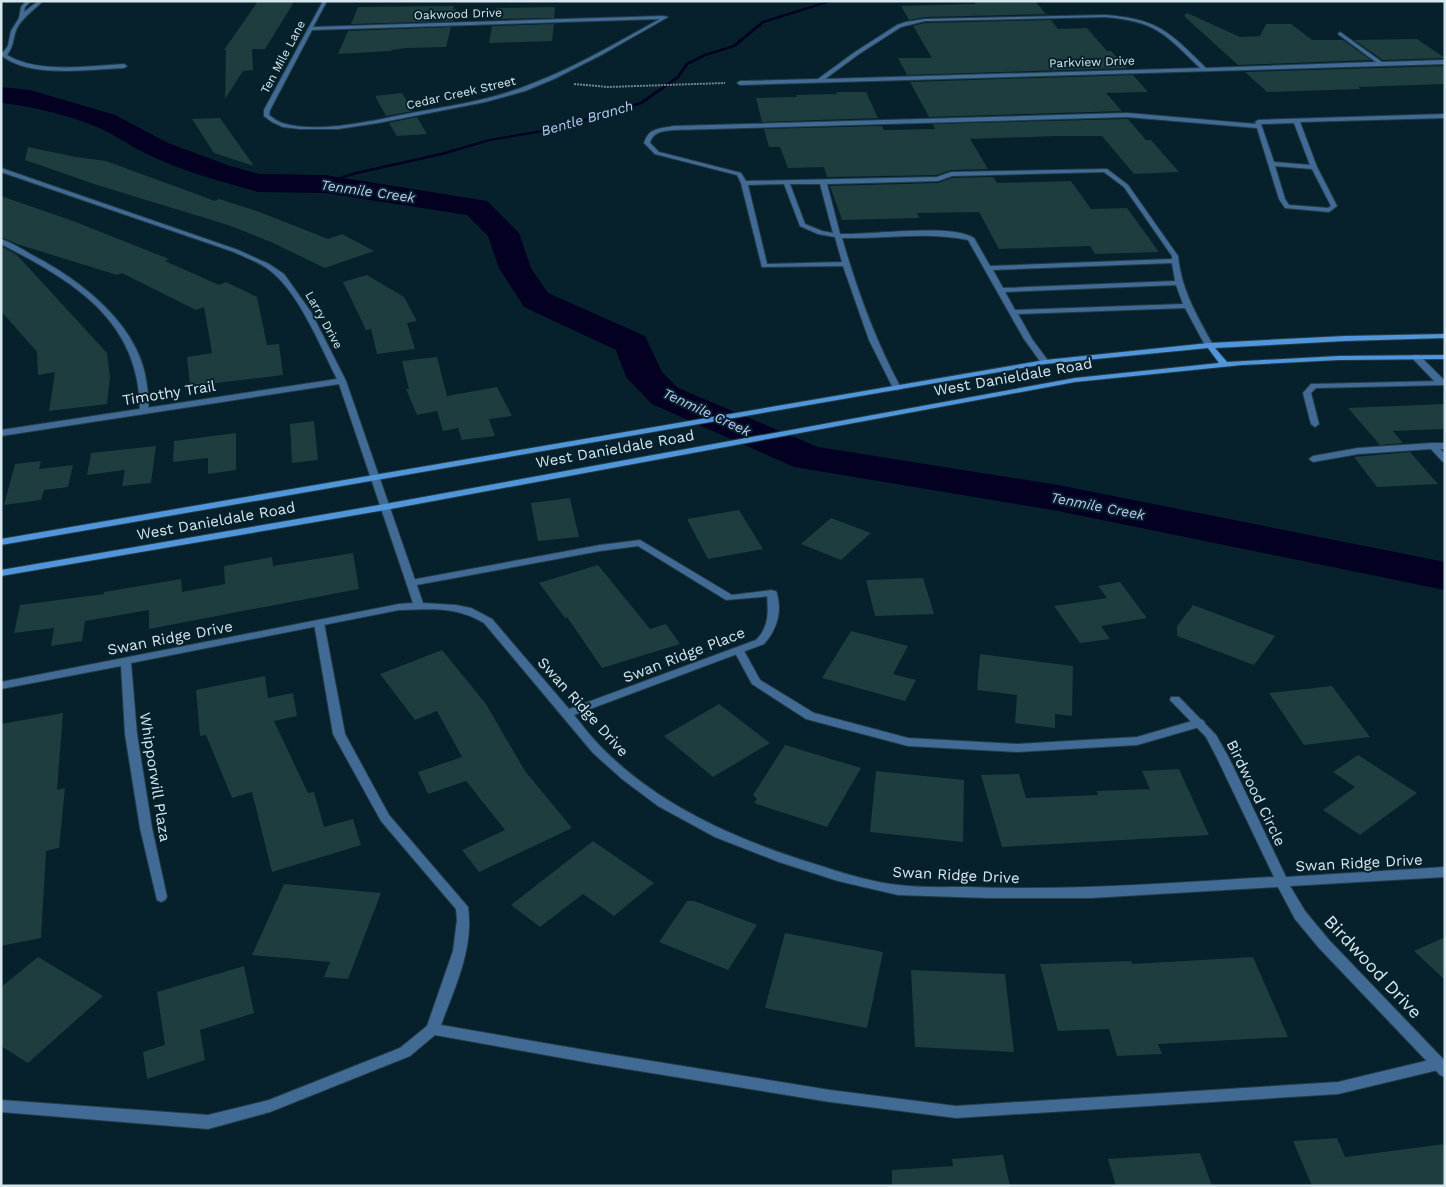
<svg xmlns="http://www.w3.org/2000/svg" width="1446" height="1187" font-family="'Work Sans',sans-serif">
<rect width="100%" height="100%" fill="#06212c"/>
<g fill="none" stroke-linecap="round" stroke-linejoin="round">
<path fill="#030021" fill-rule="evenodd" d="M827,1H834L764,23L735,47L706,56L688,65L679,78L642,104L556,130L490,141L443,155L358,174L318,185L316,184L355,172L440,153L489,139L553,128L640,102L677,76L686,63L704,54L733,45L762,21Z
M1127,1H1224L1222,2Z"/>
<path fill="#030021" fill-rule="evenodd" d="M1,87L30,90L115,115L168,143L230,166L260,174L325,175L487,201L519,233L531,268L548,293L645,336L662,372L678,388L818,447L1058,485L1445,562V590L1058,511L794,467L652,404L626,377L616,350L524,307L499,268L488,236L467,215L325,193L259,192C222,182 182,171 147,154C130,146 114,134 97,127C69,115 31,106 1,103Z"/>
</g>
<path fill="#1d3d3f" d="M258,1L294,2L265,49H252L253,70L243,71L225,99L226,50H224Z
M974,1H1035L1046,14L925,17L909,20L901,6L976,4Z
M454,6L453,9H456L453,21L351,24L358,7Z
M555,7L554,18L494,19L496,8Z
M1187,13L1240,37L1260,36L1266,24H1291L1312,40H1343L1371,60L1238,65L1184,16Z
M1051,20L1058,29L1087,28L1107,51H1111L1127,68L907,75L898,58H932L913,26L925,23Z
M554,24L552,41L489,43L492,26Z
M451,27L446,47L406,48L392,50L391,51L338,54L348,31Z
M1417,39L1445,58L1383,60L1354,40Z
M1445,66V84L1358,87L1361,89L1267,92L1245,72Z
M1133,75L1148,92L1106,93L1122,111L929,117L910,82Z
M836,92H866L878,118L762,122L756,98L797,97L796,95L837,94Z
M402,93L413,111L386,116L375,96Z
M417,117L427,134L397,136L389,123Z
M220,118L254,166L214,153L192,119Z
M1128,119L1146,140H1151L1179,172L1134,174L1102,136H1056L970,139L988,169L951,170L937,175L827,177L824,167L788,168L780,147H769L764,129L882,126L884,130L935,129L933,124Z
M28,147L76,157L106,161L215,201L219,199L257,211L328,239L342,234L374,251L325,268L271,242L228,225L97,185L25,160Z
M993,177L997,183L1071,181L1091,209L1127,208L1159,252L1095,254L1090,246L999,249L979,212L917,213L919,218L842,220L830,186L938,183L952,178Z
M1,196L73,221L169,259L165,261L219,285L226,282L257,297L267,345L279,344L283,375L190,386L187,357L212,353L204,307L196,310L122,273L117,275L17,244L1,237Z
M1,246L17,255L107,353L110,377L107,404L49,411L55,372L38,375L37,352L1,311Z
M367,275L404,297L417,321L407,323L415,349L377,354L371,329L366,330L343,282Z
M437,357L447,396L497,387L512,416L489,419L495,436L462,440L458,428L443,431L437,411L417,415L406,389H409L402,361Z
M1445,404V429L1393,431L1403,443L1380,445L1348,408Z
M314,421L318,460L292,463L290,424Z
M236,433V470L208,474V458L173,462L174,441Z
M156,446L151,483L122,486L125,470L87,475L91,453Z
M1410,452L1438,484L1377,487L1354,457Z
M41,461L39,469L73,465L68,487L44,490L41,500L4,505L15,464Z
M570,498L579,537L538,541L531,503Z
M739,510L763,549L708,559L687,519Z
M831,518L871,533L841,560L801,544Z
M353,553L359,589L149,629V610L85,621L82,641L51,646L54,628L14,633L20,605L104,594V592L181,579L182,592L225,584L224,566L272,557L273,566Z
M598,565L650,629L666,624L680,644L602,668L567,617L565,618L539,583Z
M923,578L934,614L875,616L866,580Z
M1120,582L1147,618L1101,626L1110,639L1080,643L1054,606L1107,598L1098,586Z
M1193,605L1275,636L1254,665L1177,636V626Z
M851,631L908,646L893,674L916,680L905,701L822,678Z
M442,650L486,704L525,771L572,828L479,872L462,850L505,830L466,781L428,794L418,772L462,757L437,711L415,720L380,674Z
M980,654L1073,666L1072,716L1055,714V728L1015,723L1017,695L977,690Z
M265,676L268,698L293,693L297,716L274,721L308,793L314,792L324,827L353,819L361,845L272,872L252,792L232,798L206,735L200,736L196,690Z
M1332,686L1370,737L1304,745L1269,693Z
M719,704L770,743L713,777L664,736Z
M63,713L57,790L65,788L59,848L46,851L41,938L1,946V724Z
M785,745L861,768L827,827L754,803L757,799L753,795Z
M1358,755L1417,793L1360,835L1323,810L1355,787L1333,772Z
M1179,769L1209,835L1002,847L981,775L1019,774L1026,798L1098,795L1097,791L1150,789L1142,771Z
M876,771L964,780L963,842L870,832Z
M593,841L654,883L614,916L583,894L540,927L511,905Z
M284,884L381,893L348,979L324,977L330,962L252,955Z
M687,901H694L757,925L728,970L659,942Z
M785,933L883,952L867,1028L765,1008Z
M1445,937V980L1414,951Z
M38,957L103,996L28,1063L1,1046V987Z
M1253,957L1288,1037L1158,1044L1162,1054L1117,1056L1109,1029L1058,1031L1040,964L1131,961L1132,964Z
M244,966L254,1013L200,1030L205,1060L147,1079L143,1052L165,1045L157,992Z
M911,970L1005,974L1014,1052L915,1047Z
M1337,1138L1345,1157L1445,1144V1186H1312L1293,1141Z
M1200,1153L1212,1186H1116L1108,1159Z
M1003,1155L1010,1186H892V1170L953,1166L952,1159Z"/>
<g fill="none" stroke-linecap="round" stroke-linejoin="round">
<g stroke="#233d47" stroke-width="2">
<path id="service" d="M26,1H31L25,7L24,12L38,1H43C34,10 23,17 17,28C12,39 15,44 7,55C38,74 89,66 124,64L127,66L124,68C90,69 29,79 1,55L8,46L11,31L19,18L21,7Z
M1127,113L1256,124L1255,122L1258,120L1445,114V118L1300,122L1317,167L1337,206L1329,212L1285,208L1279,199L1257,128L1127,117L674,130C664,131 653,131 650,143L659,152L741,173L746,181L937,177L951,172L1107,169L1128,185L1178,256C1181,289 1197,316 1213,345L1212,347H1206L1185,308L1018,314L1032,339L1049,362L1045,364H1042L1024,339L968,240C926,231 884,239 842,238C857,290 875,340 901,388L897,390L893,388L869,340L843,266L762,267L741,183L737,175L655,154L644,143C649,127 660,129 674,126ZM1294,123L1310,165L1274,162L1261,124ZM1275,166L1312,169L1331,206L1328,208L1289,205L1285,199ZM1104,172L1124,187L1172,256V259L990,266L974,238C951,223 871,235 840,234L827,184L938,181L952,176ZM784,184L800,226L818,234L835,237L842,262L767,264L748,185ZM790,184H820L833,233L822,231L805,224ZM1172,263L1175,281L1003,288L993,270ZM1176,285L1183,304L1015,310L1005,292Z
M1,239C12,243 22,249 32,255C82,281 141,326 147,386C148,394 150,405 147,413L144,414L140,411C140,320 73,281 1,244Z
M1441,381L1445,383L1444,385L1316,388L1311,393L1319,424L1315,427L1311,424L1303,393L1311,384H1314Z
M1432,443H1445V449H1440L1445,454V462L1442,461L1431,449L1358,454L1313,462L1309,459L1313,456L1358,448Z
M640,540L732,595L772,590L777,593L772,596L726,600L638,546L600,551L411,586L406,583L411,580L600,545Z
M319,620L324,623L345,734L389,815L468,907C474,948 455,987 441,1025L596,1052L830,1090L956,1106L1338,1082L1438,1058L1443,1060L1445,1065L1443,1068L1438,1070L1338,1094L956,1118L830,1102L596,1064L435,1035L410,1056L270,1112L208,1129L1,1112V1100L208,1115L269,1100L400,1048L427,1026L453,951L457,920L456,909L381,821L333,734L314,623Z
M739,648L743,649L760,680L814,713L908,738L1017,744L1137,737L1199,719L1203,720L1205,723L1203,726L1137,745L1017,752L908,746L806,719L752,684L734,651Z"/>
</g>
<g stroke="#233d47" stroke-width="2">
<path id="minor" d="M323,1H327L313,27L663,16L668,17L603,54L554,79L525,91L485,102L378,123L338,129H300L283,127L272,122L264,116V110ZM660,19C618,42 576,67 531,84C495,99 455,105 417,112C380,119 318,135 282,123C277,121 273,118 269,115L270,110L312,30Z
M1105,15C1159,19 1169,32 1206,68L1376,62L1338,34L1340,32L1382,62L1445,60V64L740,85L737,83L740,81L818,79L855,52L897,25L906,22L925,19ZM1105,17C1156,21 1165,34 1200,68L825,79L859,54L901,27L925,21Z
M1,168L238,250L269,264L284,274L311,312L346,381L423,603L456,605L471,608L492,619L569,709L756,640C770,626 768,611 767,593L768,591H776C783,610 777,630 764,644L574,715C583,726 591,737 601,747C659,806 737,840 815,864C839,872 874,883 899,885C921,888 945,887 967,887C1070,891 1171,883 1274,877L1217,758L1206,737L1170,700L1171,697H1179L1216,735L1229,758L1286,877L1445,867V877L1290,886L1305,911L1329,940L1445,1061V1077L1440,1075L1319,948L1295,919L1278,887L1091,898H988L898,895L838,881L779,862L715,837L658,806L622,779L593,753L484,623C456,606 431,609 399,610L131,663L137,734L152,828L167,897L165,900L161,902L157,900L140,828L125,734L121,666L1,689V682L399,604L413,603L339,384L1,436V430L337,379C320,346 297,287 265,267C256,261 244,257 234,252L1,172Z
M1413,355H1419L1445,381V385H1438L1413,359Z"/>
</g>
<g stroke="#233d47" stroke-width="2">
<path id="secondary" d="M1445,334V338L1345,341L1215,348L1227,362L1339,356L1445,355V359L1339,360L1242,365L1075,382L385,510L1,576V570L385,504L1075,378L1219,363L1208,348L1045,364L1,545V539L1045,360L1209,343L1345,336Z"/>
</g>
<path stroke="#728790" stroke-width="2" stroke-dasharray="2 1" stroke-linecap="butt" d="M574,84L608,87L725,83"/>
<use href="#service" fill="#416a95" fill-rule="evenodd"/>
<use href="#minor" fill="#416a95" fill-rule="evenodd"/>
<use href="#secondary" fill="#5195da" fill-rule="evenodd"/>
</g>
<g text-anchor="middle" stroke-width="4" stroke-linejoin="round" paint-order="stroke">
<g font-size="12" fill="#d7e7ee" stroke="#06212c">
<text transform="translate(458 14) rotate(-2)" y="4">Oakwood Drive</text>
<text transform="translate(283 57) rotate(-62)" y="4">Ten Mile Lane</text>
<text transform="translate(1092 62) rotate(-2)" y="4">Parkview Drive</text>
<text transform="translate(461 93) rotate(-13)" y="4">Cedar Creek Street</text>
<text transform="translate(324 320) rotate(61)" y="4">Larry Drive</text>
</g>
<g font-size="14" font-style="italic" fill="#bec8f4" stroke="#06212c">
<text transform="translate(587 118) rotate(-16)" y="5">Bentle Branch</text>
<text transform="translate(368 191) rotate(8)" y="5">Tenmile Creek</text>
<text transform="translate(707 412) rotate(25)" y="5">Tenmile Creek</text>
<text transform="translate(1098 506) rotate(11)" y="5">Tenmile Creek</text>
</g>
<g font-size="15" fill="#d7e7ee" stroke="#06212c">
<text transform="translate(1013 377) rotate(-10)" y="5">West Danieldale Road</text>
<text transform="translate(169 393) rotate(-9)" y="5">Timothy Trail</text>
<text transform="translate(615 449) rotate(-10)" y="5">West Danieldale Road</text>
<text transform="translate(216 521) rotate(-10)" y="5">West Danieldale Road</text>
<text transform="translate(170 638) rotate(-11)" y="5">Swan Ridge Drive</text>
<text transform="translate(684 655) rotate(-21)" y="5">Swan Ridge Place</text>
<text transform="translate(583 707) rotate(48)" y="5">Swan Ridge Drive</text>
<text transform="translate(155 777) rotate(81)" y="5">Whipporwill Plaza</text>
<text transform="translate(1256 793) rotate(64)" y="5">Birdwood Circle</text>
<text transform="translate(1359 863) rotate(-3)" y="5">Swan Ridge Drive</text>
<text transform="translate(956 875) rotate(3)" y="5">Swan Ridge Drive</text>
</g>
<g font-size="18" fill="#d7e7ee" stroke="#06212c">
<text transform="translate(1373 967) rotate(47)" y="6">Birdwood Drive</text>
</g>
</g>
<rect width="1446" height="1187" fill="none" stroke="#d7e7ee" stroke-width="5"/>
</svg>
